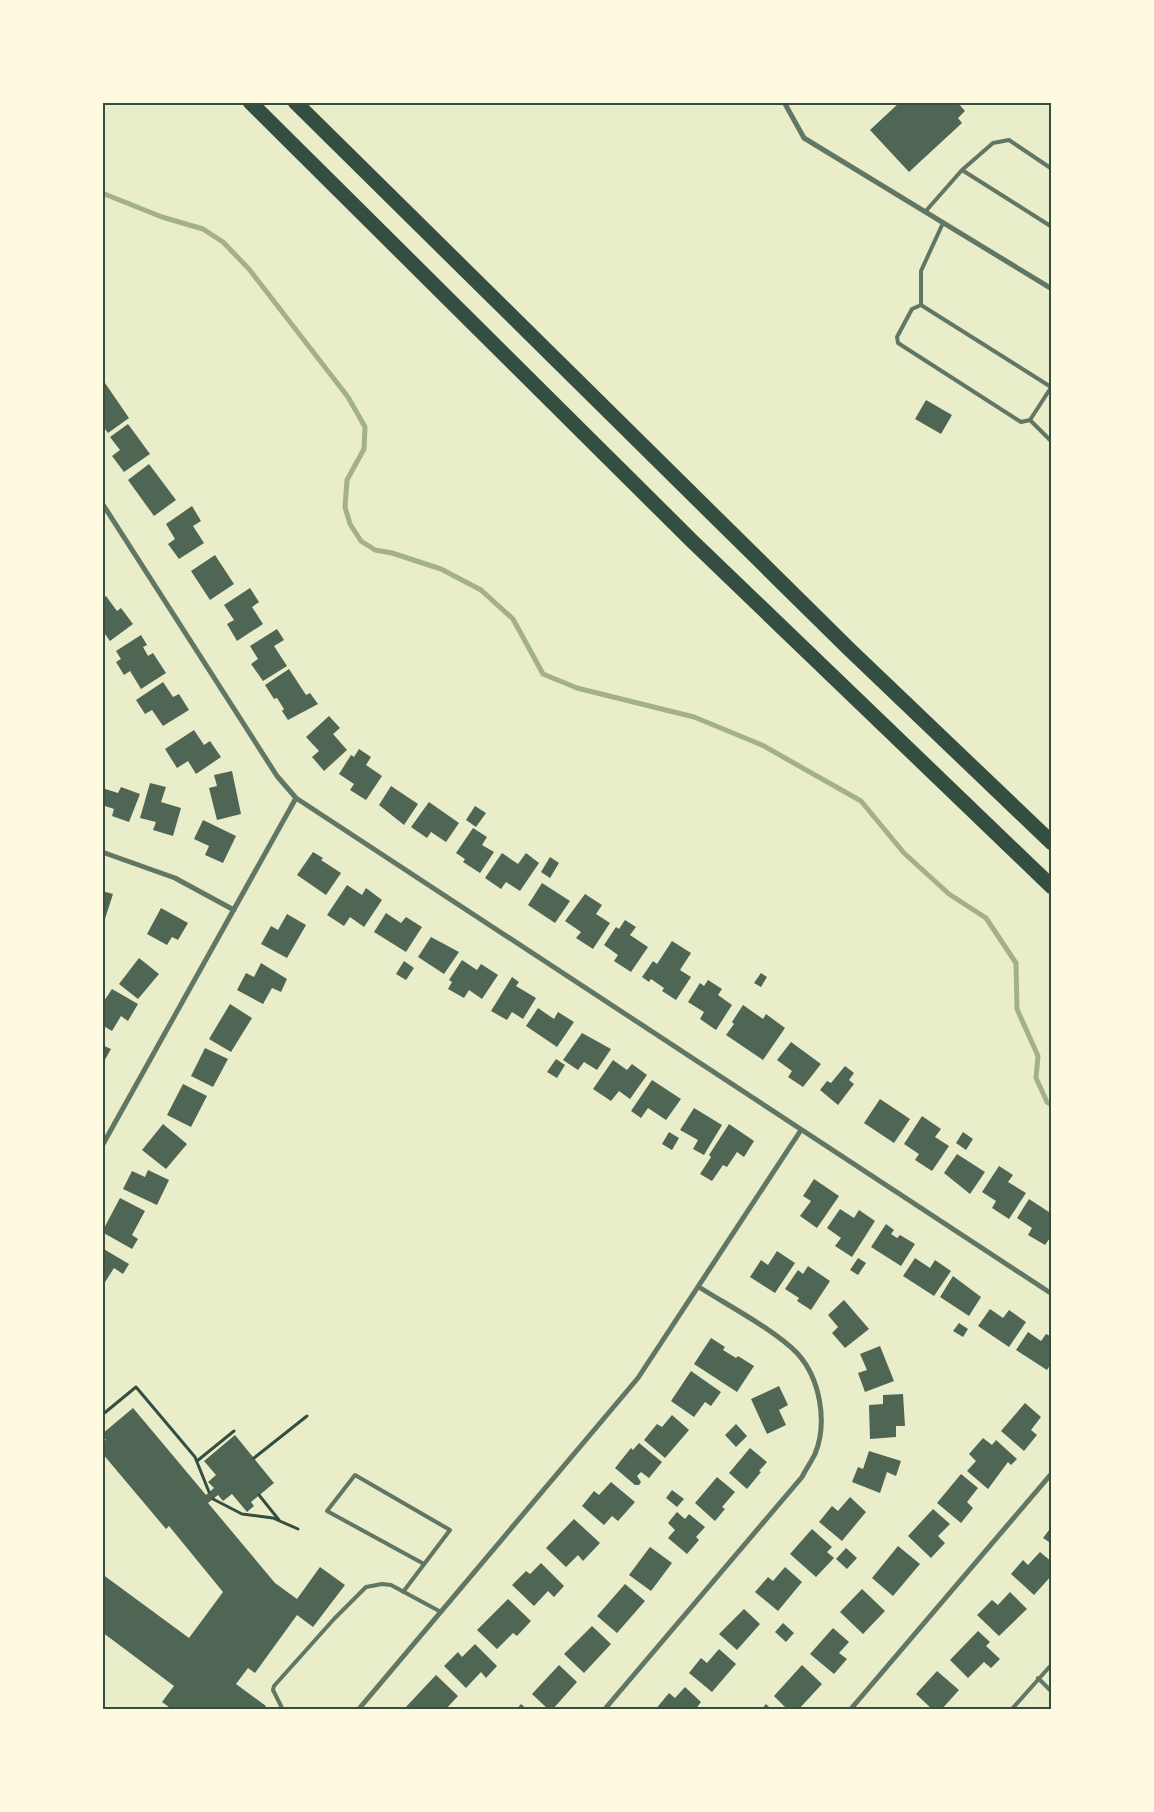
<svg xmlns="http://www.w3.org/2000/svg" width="1154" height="1812" font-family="Raleway,sans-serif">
<rect width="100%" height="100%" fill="#e9edc9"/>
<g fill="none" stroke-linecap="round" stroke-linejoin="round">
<path stroke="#a3b18a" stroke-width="5" d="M102,193L162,217L203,229L223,242L249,269L348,397L365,427L364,449L347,480L345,507L350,524L361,541L375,550L392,553L441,569L481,590L513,619L543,674L577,688L694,717L762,745L861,801L904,853L949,894L986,918L1016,963L1017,1009L1038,1056L1036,1078L1047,1102L1052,1105"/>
</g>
<path fill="#4f6655" d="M900,102H957L965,111L958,118L962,123L909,172L870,130Z
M105,383L129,418L108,433L102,425V385Z
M926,400L952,415L941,434L915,419Z
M128,424L150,454L124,472L112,456L120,450L110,437Z
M149,464L176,500L154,516L128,480Z
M192,506L201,521L193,526L204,543L179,559L168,544L175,539L166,524Z
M215,555L234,584L210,600L191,571Z
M250,588L259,602L252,607L263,624L237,641L227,624L234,620L224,605Z
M106,596L117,611L121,608L133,624L110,641L102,630V599Z
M277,629L284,640L274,646L287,666L263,681L251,664L258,659L250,646Z
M141,635L147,645L143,647L148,656L153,653L166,673L141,689L130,671L124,675L116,662L121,659L116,651Z
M289,669L306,695L310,693L318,704L288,720L282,711L284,709L277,698L274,699L265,685Z
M163,682L173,697L179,694L189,710L163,726L152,710L145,714L136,700Z
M329,716L340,728L333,734L347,750L324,771L312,757L319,751L306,737Z
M194,730L204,745L210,741L221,757L196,774L188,761L177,768L165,749Z
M359,749L371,757L366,765L382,776L366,800L350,790L354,784L339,774L351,755L354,757Z
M232,771L241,814L217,820L209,788L217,786L214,775Z
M150,783L166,787L161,802L181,808L173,836L153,830L156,822L140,818Z
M391,786L418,804L404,825L379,805Z
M121,787L140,794L129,822L112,816L114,809L102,805V788L118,793Z
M429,802L459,823L446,842L431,832L427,838L411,827Z
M475,806L486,813L476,827L466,820Z
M203,820L236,836L223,863L205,855L209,846L194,839Z
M473,828L487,837L482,845L494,852L480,873L463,862L465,859L456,853Z
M313,852L323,858L321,860L341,873L326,895L297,875Z
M502,853L518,864L526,853L539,863L520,891L506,882L501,889L485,878Z
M550,857L559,863L550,878L541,872Z
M542,883L570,901L555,923L528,905Z
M347,885L362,895L366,888L382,900L364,927L350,917L344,926L327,915Z
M102,891L113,894L103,925H102Z
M585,894L602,905L596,914L610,923L593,949L576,938L581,932L565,921Z
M161,908L188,923L178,940L172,937L167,945L147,934Z
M386,913L401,923L406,917L422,927L406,952L374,932Z
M287,914L306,925L287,958L261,944L271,926L278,930Z
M625,920L636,927L630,935L648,947L631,972L614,961L618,955L604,945L616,927L619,929Z
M431,937L459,952L444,974L418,957Z
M672,941L691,953L680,970L691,977L676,1000L662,991L664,988L651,979L649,982L642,977L653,961L657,964Z
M139,958L159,974L138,999L119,984Z
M462,960L477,970L481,964L498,975L482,999L469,990L464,998L448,989L452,982L449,980Z
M404,961L414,968L406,980L396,974Z
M261,963L287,979L281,992L272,988L263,1004L237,990L246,973L254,977Z
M761,973L767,977L761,987L754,983Z
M512,977L519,982L516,986L536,998L523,1019L512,1012L507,1020L491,1011Z
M708,980L722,989L718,995L732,1005L716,1030L700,1019L704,1012L688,1002L700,983L704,986Z
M112,989L138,1004L128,1021L121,1016L112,1031L102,1025V1004Z
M230,1004L252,1018L231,1052L209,1039Z
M743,1005L763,1019L766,1014L785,1028L763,1060L726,1035L734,1024L732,1022Z
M538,1008L554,1019L558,1012L574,1022L557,1047L526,1026Z
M582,1033L611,1049L597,1070L584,1062L578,1070L563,1060Z
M791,1042L821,1064L803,1087L788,1077L792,1071L777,1060Z
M102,1045L111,1049L102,1065Z
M205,1048L228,1059L213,1087L191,1076Z
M556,1059L565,1065L557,1078L547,1072Z
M613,1060L627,1070L632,1064L647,1075L630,1099L619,1091L611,1101L593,1089Z
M845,1066L854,1073L849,1080L854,1084L838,1105L820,1090L827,1081L831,1083Z
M652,1080L681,1099L666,1120L648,1108L641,1118L631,1111Z
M183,1084L207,1096L191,1127L167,1115Z
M880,1099L910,1119L894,1143L864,1123Z
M694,1108L722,1125L704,1155L693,1149L698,1140L680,1130Z
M922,1116L941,1129L935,1137L949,1146L932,1171L915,1160L919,1154L904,1144Z
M163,1124L187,1144L166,1169L142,1150Z
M729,1124L754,1141L744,1157L737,1152L727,1167L723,1165L712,1181L700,1174L711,1157L709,1155Z
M669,1132L679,1138L672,1150L662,1144Z
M963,1132L973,1139L966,1150L956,1143Z
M957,1154L985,1172L970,1194L944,1173Z
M999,1166L1013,1175L1008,1182L1026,1193L1009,1219L992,1208L996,1201L982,1192Z
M148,1170L169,1180L157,1205L123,1189L132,1171L145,1177Z
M814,1179L839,1196L817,1228L800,1216L811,1201L803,1196Z
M120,1198L145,1211L132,1235L138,1239L132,1249L102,1232Z
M1029,1199L1052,1214V1235L1045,1245L1028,1235L1032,1228L1017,1218Z
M840,1209L854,1218L859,1210L875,1221L852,1257L835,1246L841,1238L827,1228Z
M886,1224L894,1230L891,1234L897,1238L900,1235L915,1244L901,1266L871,1247Z
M102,1248L129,1264L123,1274L114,1268L102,1287Z
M777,1251L795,1263L775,1293L750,1277L761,1260L768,1265Z
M858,1258L866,1263L858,1275L850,1270Z
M915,1258L930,1268L935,1260L951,1271L934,1296L903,1276Z
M808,1266L830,1281L811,1310L797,1301L799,1298L785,1289L798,1270L803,1274Z
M953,1276L981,1297L969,1316L940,1297Z
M844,1300L869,1329L845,1348L832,1333L838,1327L828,1315Z
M990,1309L1003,1318L1009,1310L1026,1322L1009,1347L978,1326Z
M959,1323L968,1329L963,1337L953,1331Z
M1028,1332L1041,1341L1046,1334L1052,1337V1362L1047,1370L1016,1350Z
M711,1338L725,1347L723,1350L736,1358L738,1356L754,1366L737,1392L694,1364Z
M880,1346L894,1381L865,1392L858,1373L867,1370L860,1354Z
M691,1371L721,1392L711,1406L705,1402L694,1417L671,1401Z
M779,1386L788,1405L779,1410L786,1425L767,1434L751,1399Z
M903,1394L905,1426H896V1437L870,1439L869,1405L883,1404V1395Z
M1025,1403L1041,1417L1031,1430L1037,1435L1024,1451L1001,1431Z
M133,1408L206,1495L214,1488L208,1482L216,1475L204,1461L235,1435L274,1483L251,1502L254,1506L247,1512L232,1494L223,1501L218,1495L208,1503L275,1583L297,1599L320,1567L345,1585L313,1627L297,1615L255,1673L248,1668L236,1684L266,1706L263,1710H173L162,1702L174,1686L102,1632V1574L189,1638L223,1592L169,1526L166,1529L102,1453V1442L106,1440L102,1434Z
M672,1415L689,1430L665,1458L644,1440L657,1424L662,1427Z
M736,1424L747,1436L736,1447L725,1435Z
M983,1438L992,1445L996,1440L1017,1459L1011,1465L1008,1462L988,1489L967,1471L976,1461L969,1454Z
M639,1443L662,1462L649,1478L641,1472L637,1476L641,1482L639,1485H635L615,1468L631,1448L633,1450Z
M750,1448L767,1462L759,1471L761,1472L747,1489L729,1473Z
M869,1451L901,1461L896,1476L887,1472L880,1493L852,1482L858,1467L863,1469Z
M961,1474L978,1488L967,1502L973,1508L961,1523L937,1503Z
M717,1477L735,1492L722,1507L725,1509L715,1521L695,1503Z
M611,1482L635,1502L618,1521L612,1516L604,1525L582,1506L594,1491L599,1495Z
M672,1490L684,1499L677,1507L666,1498Z
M850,1497L866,1512L842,1541L819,1522L832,1506L838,1511Z
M933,1509L950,1524L938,1536L945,1543L931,1558L908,1536Z
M677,1512L685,1519L689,1514L705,1527L696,1537L699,1540L687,1554L668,1538L675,1530L668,1523Z
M574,1519L600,1543L583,1561L578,1555L566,1567L546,1548Z
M1052,1526V1544L1043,1538Z
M812,1529L832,1547L827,1552L834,1558L816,1577L790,1554Z
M898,1546L920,1564L893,1596L872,1578Z
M650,1547L672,1563L651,1591L629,1575Z
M846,1548L857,1558L847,1569L836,1559Z
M1040,1552L1052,1562V1575L1034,1595L1011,1574L1023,1560L1028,1565Z
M541,1563L564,1586L554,1597L548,1591L534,1606L512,1585L526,1571L530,1574Z
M785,1567L802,1582L778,1611L755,1592L768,1577L773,1581Z
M625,1584L645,1601L617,1633L597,1616Z
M862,1589L885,1611L863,1634L840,1612Z
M1010,1592L1027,1609L999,1636L977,1615L992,1600L998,1605Z
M508,1599L531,1621L517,1636L513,1633L497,1649L477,1630Z
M744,1609L760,1624L737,1650L719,1634Z
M783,1623L794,1633L786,1642L775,1632Z
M592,1626L611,1644L584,1673L564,1654Z
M833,1628L849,1642L839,1653L847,1659L834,1674L810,1654Z
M978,1631L990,1642L986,1646L1000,1659L991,1668L984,1662L968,1678L950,1660Z
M475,1644L497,1666L486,1678L481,1672L466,1688L444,1666L458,1652L462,1657Z
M719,1649L736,1664L712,1692L689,1673L701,1658L707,1663Z
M559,1665L577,1682L552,1710H549L532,1694Z
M802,1665L822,1684L798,1710H788L774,1696Z
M937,1671L959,1690L941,1710H933L916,1694Z
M436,1675L458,1696L445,1710H407L405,1708Z
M685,1687L701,1702L695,1710H655L669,1693L675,1698Z
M521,1704L528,1710H516Z
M766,1704L772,1710H761Z"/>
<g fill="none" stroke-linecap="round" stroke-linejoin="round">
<path stroke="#344e41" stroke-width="3" d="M102,1415L136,1387L195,1457L209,1492
M254,1458L307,1416
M197,1461L234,1431
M259,1495L279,1520
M213,1499L242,1514L273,1518L298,1529
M169,1710L170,1708"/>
<path stroke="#617663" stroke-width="4" d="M962,170L1052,227
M925,212L962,170L993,143L1009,140L1052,169
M921,305V271L943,223
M1051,387L921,305L912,309L897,337L898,343L1021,422L1030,420L1052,386
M1030,420L1052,442
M403,1592L450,1530L355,1475L327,1511L424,1564
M1038,1678L1052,1692
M283,1710L273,1690L274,1686L334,1619L366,1587L382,1584L391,1585L441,1612
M1011,1710L1052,1664"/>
<path stroke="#617663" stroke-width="5" d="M784,102L804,138L1052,289
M102,503L277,776L296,798L1052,1294
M102,852L175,878L234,910
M102,1146L296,798
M358,1710L638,1378L801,1130
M604,1710L802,1477C806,1469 811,1462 815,1454C828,1422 820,1378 797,1353C775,1330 727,1305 699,1287
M850,1710L1052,1473"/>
<path stroke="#344e41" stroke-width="15" d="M250,102L691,540L1052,887
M295,102L848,648L1052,843"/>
</g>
<rect width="1154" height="1812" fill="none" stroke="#fefae0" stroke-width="208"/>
<rect x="104" y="104" width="946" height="1604" fill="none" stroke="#344e41" stroke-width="2"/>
</svg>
